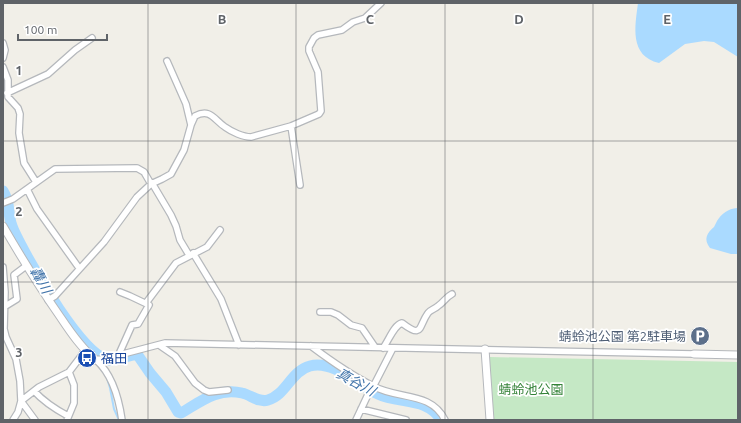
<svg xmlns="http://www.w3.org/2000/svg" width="741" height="423" font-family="Ubuntu,'Noto Sans JP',sans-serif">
<rect width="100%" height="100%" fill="#f1efe8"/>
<path fill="#c5e8c5" d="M490,357L738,362V420H492L487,360Z"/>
<path fill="#aadaff" d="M638,3H738V57L714,42L704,41L685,44L659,63C629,56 635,26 638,3Z
M737,208L738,209V254H731L710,248C703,239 707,233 714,227C715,225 716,223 717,221C722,213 728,209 737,208Z"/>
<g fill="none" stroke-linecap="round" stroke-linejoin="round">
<path stroke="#aadaff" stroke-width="2" d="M107,378L110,388L114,409L119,420"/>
<path stroke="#aadaff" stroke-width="11" d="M3,191C11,203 7,213 12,226C14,232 18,239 21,245C34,270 81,353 108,360C114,361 131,355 137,354L150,373L166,392L178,412L181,413C200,402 218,387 242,393C251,395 259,403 268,400C286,395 291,371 310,366C334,360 358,385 378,394C399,404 428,397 441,420"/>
<g stroke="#b5b8bc" stroke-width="8">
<path id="minor" d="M3,43L5,50L3,58
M3,67L8,80V97L18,108L20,114L19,133L24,163L36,182
M7,93L48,74L75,50L92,38
M191,125L195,116C211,108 214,120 225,127C232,132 243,137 251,137L291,126L319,114L321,111L318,72L309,51V47L314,38L318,35L342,30L353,22L365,18L381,3
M291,126L300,185
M152,183L171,215L176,226L180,240L189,255
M27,189L37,209L79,268
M3,203L13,199L55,169L137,168L144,172L151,184
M193,253L221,299L239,345
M3,267L5,292L4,329L6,337L16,359L20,381L21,401L35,420
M48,300L55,296L104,242L137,197L151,184L162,179L171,174L184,150L191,125L186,104L167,61
M146,303L176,263L207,247L220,230
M4,307L17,299L14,275L26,266
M320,312H331L338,315L351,325L362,328L375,347
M159,345L175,356L195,383L204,390L209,392L228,390
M311,346C331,361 351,375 373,386C398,400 431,391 445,420
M383,348C389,340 394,325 402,323C423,339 418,327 428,313C430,310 435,309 438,306C444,302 446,297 452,294
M119,354L132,325L138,324L149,305L130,296L120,292
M96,360C112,374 119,399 122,420
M100,360L165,343L694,354
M373,387L393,348
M34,391C44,402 55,409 68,416
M361,409L406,420
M13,420L18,412L21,401L39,387L69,372L85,351
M67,420L74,403V385L69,372
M356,420L372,386"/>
</g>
<g stroke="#b5b8bc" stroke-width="9">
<path id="tertiary" d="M3,226C21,257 40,288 61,318C71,333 82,349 96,360H100
M485,349L490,420
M694,354L738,355"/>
</g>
<use href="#minor" stroke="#fff" stroke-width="5.5"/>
<use href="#tertiary" stroke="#fff" stroke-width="7"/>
</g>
<path fill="none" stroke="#5f6368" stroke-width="1" stroke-opacity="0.55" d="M148,3V420M296,3V420M445,3V420M593,3V420M3,141H738M3,282H738"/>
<defs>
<g id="parking-disc" transform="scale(1)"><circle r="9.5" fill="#5c6f8a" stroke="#fff"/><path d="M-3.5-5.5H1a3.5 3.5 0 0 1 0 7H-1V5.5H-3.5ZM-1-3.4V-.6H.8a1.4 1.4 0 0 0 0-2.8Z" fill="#fff"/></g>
<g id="bus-disc" transform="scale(1)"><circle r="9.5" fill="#1a4fb4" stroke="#fff"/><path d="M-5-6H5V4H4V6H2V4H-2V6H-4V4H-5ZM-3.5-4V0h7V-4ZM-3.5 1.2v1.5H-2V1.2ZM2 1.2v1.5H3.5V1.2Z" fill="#fff"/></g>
</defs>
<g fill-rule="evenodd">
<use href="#parking-disc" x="700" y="336"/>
<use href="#bus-disc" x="87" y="358"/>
</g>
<g text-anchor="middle" stroke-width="3.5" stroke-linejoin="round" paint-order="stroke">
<g font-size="13" fill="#4e5e75" stroke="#fff" text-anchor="end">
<text x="686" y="341">蜻蛉池公園 第2駐車場</text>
</g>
<g font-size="13" fill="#164399" stroke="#fff" text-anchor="start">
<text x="101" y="363">福田</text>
</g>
<g font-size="13" fill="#348238" stroke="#fff">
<text x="531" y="394">蜻蛉池公園</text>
</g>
<g font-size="14" font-style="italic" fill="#4174aa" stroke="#fff">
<text transform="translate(41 280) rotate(61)" y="5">轟川</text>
<text transform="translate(356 382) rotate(29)" y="5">真谷川</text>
</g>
</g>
<g font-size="13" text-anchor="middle" font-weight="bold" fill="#5f6368" stroke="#fff" stroke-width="3.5" stroke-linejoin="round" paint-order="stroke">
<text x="222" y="24">B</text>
<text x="370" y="24">C</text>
<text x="519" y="24">D</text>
<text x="667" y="24">E</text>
<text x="19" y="75">1</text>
<text x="19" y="216">2</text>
<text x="19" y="357">3</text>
</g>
<rect width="741" height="423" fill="none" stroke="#5f6368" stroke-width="8"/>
<path d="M18 34v6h89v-6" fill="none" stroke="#5f6368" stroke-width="2"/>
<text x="24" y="34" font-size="12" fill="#5f6368" stroke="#ffffff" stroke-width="3" paint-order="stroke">100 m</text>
</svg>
